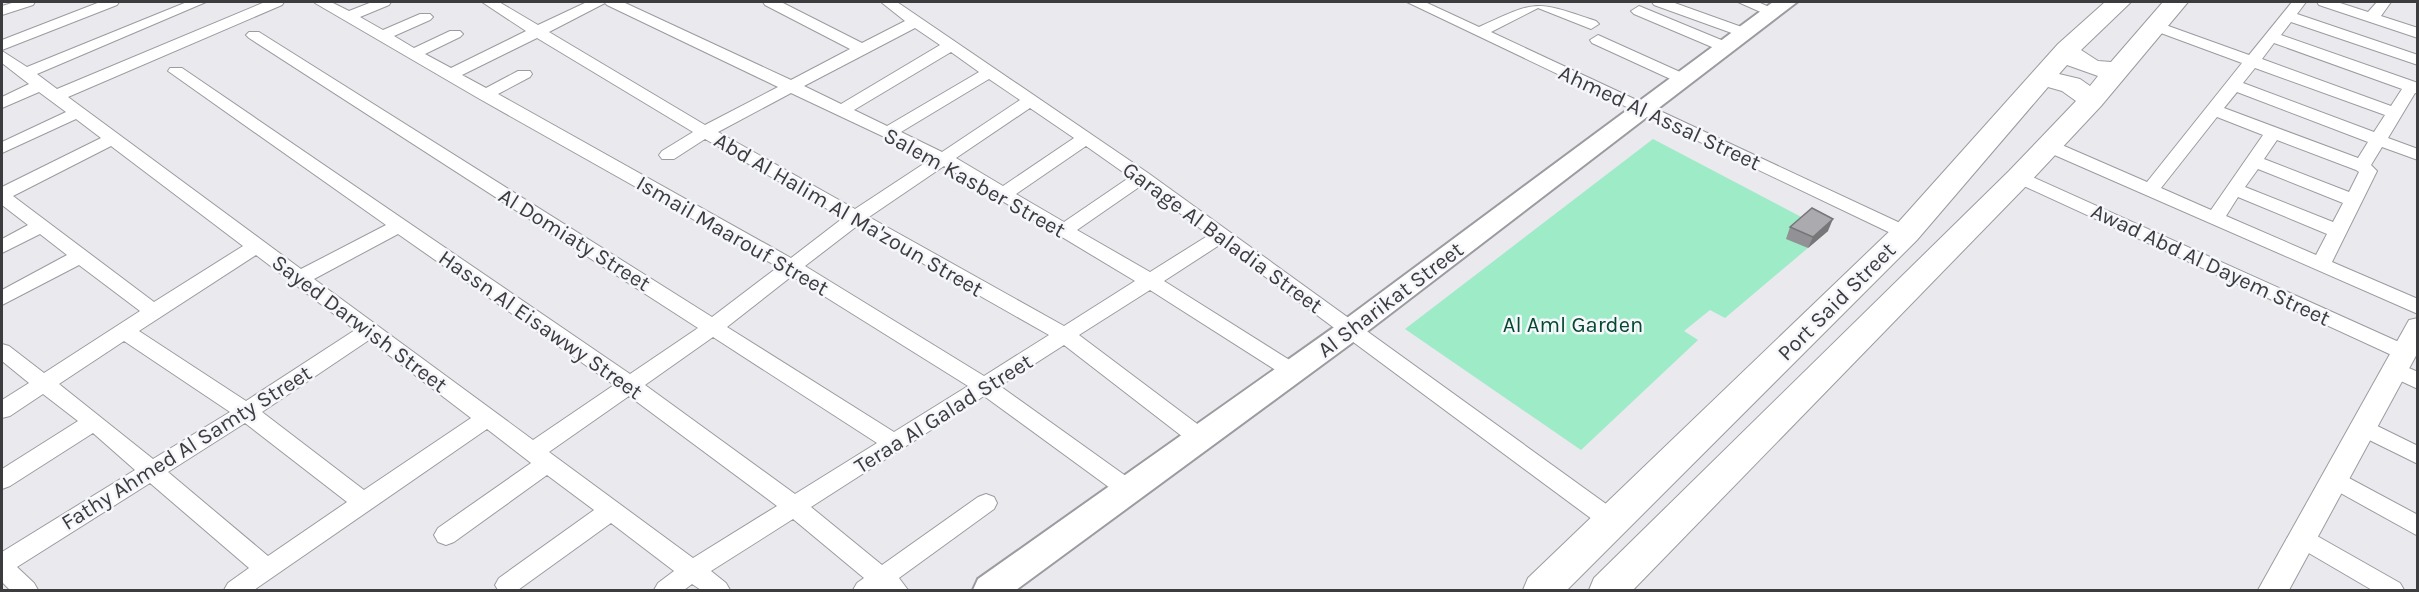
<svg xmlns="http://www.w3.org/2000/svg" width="2419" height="592" font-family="Karla,sans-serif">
<rect width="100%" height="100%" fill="#e9e9ee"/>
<path fill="#9eebc7" d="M1653,139L1828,231L1725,318L1710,310L1684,331L1698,340L1581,450L1405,329Z"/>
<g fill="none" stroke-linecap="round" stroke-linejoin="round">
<g stroke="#9b9ba0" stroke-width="2">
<path id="minor" d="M15,2H35L33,5L2,15V6Z
M100,2H119L117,5L2,50V40Z
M187,2H206L37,74L57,89L265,2H284L282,5L68,97L301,269L386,225L168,71L170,68H182L630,374L698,328L249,38L246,35L249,32H259L712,317L778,267L478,98L315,3L331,2L349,11L372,2H391L389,5L360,17L383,30L420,14H430L433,17L430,20L394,36L414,48L450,31H460L463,34L460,37L425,54L451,68L526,31L482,2H499L538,25L587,2H623L791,80L850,49L765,5L763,2H781L862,43L905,21L881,2H897L1148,173L1620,514L1623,521L1620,528L1612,530L1604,528L1221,244L1164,281L1299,366L1302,371L1299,376L1292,379L1285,376L1150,290L1079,335L1208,432L1211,438L1208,444L1200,446L1192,444L1064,345L1000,386L1137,484L1140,490L1137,496L1129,499L1121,496L984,396L811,507L882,565L978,497L986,494L994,497L997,503L994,509L899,578L908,590H853L857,583L864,578L793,519L711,571L726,583L730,590H701L692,584L684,590H654L658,583L674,571L611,523L518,590H498L495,585L499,578L594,510L547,475L454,542L446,545L438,542L434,535L438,528L531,463L487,429L254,590H224L228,583L249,568L150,483L17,567L34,583L38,590H10L2,582V552L135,470L93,433L10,486L2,489V469L78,421L43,394L10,416L2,418V400L29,383L2,361V344L9,346L44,373L140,311L79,265L2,305V290L67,255L40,234L2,253V239L28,225L2,205V187L101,138L76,119L2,153V142L66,112L39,92L2,108V97L29,84L2,63V51L27,67ZM605,3L607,5L778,87L705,125L549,32ZM915,28L940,45L841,104L804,86ZM537,38L693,132L662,151L659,155L662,159H674L705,139L843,218L791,258L498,94L530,77L532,74L530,71H518L486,88L462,75ZM951,52L979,72L887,126L854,110ZM989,79L1020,100L942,152L901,132ZM791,93L931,159L855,209L718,132ZM1030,108L1074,138L1003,186L956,158ZM111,146L243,246L154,302L13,196ZM1086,146L1130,177L1064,222L1016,194ZM944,166L1135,281L1064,326L869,217ZM1142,185L1209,235L1150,272L1077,230ZM857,226L1049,335L984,376L805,266ZM398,234L614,385L533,440L314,279ZM256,255L355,330L246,401L139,331ZM792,276L968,386L894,432L727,327ZM713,337L877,443L795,494L645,385ZM369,340L471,418L364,490L262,412ZM124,341L230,412L153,459L59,384ZM629,396L777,506L693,558L549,452ZM245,423L347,502L268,556L168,472Z
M1407,2H1425L1479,27C1538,0 1534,0 1596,21L1599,24L1591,29L1538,8L1491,32L1913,229L1915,233L1913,237H1899Z
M1652,2H1672L1750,30L1753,33L1750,36H1740L1654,5Z
M1738,2H1758L1780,12L1772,17Z
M2292,2H2306L2297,14L2418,55V65L2291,22L2281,35L2418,83V94L2415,93L2388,138L2418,149V160L2382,147L2371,165L2377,171L2332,262L2418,299V314L2043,150L2040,146L2049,141L2055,142L2147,182L2242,63L2150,29L2147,26L2150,23H2160L2249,55ZM2274,43L2402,89L2391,106L2262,59ZM2255,68L2385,115L2374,132L2243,83ZM2237,92L2368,142L2358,158L2224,108ZM2217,117L2263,135L2211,210L2161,188ZM2277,140L2356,170L2359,172L2349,192L2264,159ZM2258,169L2343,203L2333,222L2245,187ZM2238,197L2327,234L2316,255L2226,216Z
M2317,2H2337L2368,12L2377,2H2391L2381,16L2418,28V38L2319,5Z
M1639,6L1731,44L1733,47L1731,50H1719L1634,14L1631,11Z
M1598,35L1689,76L1691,79L1683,84L1677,82L1592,43L1590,40Z
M2019,171L2410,347L2413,352L2410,357L2403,359L2396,357L2013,181L2010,177L2013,173Z
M2395,362L2418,372V389L2388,375L2385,370L2388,365Z
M2363,419L2418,446V464L2355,433L2352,427L2355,421Z
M2334,470L2418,515V536L2326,485L2323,479L2326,473Z
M2303,528L2400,583L2404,590H2372L2295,545L2291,538L2295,531Z"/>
</g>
<g stroke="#9b9ba0" stroke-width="2">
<path id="tertiary" d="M2418,318V352L2289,590H2258L2409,320Z"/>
</g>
<g stroke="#9b9ba0" stroke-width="4">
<path id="secondary" d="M1773,2H1797L1360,337L1016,590H973L978,579L1340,323Z"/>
</g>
<g stroke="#9b9ba0" stroke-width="2">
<path id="primary" d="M2105,2H2131L2081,50L2098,61L2111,62L2163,2H2188L2101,106L2029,183L1633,590H1589L1594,578L2009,171L2076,101L2062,91L2048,87L1917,240L1567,590H1523L1528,578L1895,226L2058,44ZM2067,65L2098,76L2090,86L2080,79L2059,74Z"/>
</g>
<use href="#minor" fill="#fff" fill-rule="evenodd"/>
<use href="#tertiary" fill="#fff" fill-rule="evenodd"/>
<use href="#secondary" fill="#fff" fill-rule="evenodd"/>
<use href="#primary" fill="#fff" fill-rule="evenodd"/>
</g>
<path fill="#929296" d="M1790,227L1828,231L1808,248L1786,239Z"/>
<path fill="#77777a" d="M1833,219L1828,231L1808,248L1813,237Z"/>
<path fill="#aaaaaf" stroke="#77777a" stroke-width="1.5" d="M1812,208L1833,219L1813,237L1790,227Z"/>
<g text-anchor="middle" stroke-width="5" stroke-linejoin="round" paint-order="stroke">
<g font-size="22" fill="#3c3c3e" stroke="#f6f7fb">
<text transform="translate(1660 117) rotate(25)" y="8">Ahmed Al Assal Street</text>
<text transform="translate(975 182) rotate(29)" y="8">Salem Kasber Street</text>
<text transform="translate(849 214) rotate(30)" y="8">Abd Al Halim Al Ma'zoun Street</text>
<text transform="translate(733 235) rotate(30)" y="8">Ismail Maarouf Street</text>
<text transform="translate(1223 237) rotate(36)" y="8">Garage Al Baladia Street</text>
<text transform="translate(575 239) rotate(32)" y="8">Al Domiaty Street</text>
<text transform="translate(2211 264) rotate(25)" y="8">Awad Abd Al Dayem Street</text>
<text transform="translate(1390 299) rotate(-37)" y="8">Al Sharikat Street</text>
<text transform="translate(1836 301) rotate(-45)" y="8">Port Said Street</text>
<text transform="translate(360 323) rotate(37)" y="8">Sayed Darwish Street</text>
<text transform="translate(541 324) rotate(35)" y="8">Hassn Al Eisawwy Street</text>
<text transform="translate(943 413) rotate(-32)" y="8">Teraa Al Galad Street</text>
<text transform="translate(186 447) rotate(-32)" y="8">Fathy Ahmed Al Samty Street</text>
</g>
<g font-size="22" fill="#044831" stroke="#f6f7fb">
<text x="1573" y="332">Al Aml Garden</text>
</g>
</g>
<rect width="2419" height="592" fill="none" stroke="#3c3c3e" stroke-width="6"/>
</svg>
